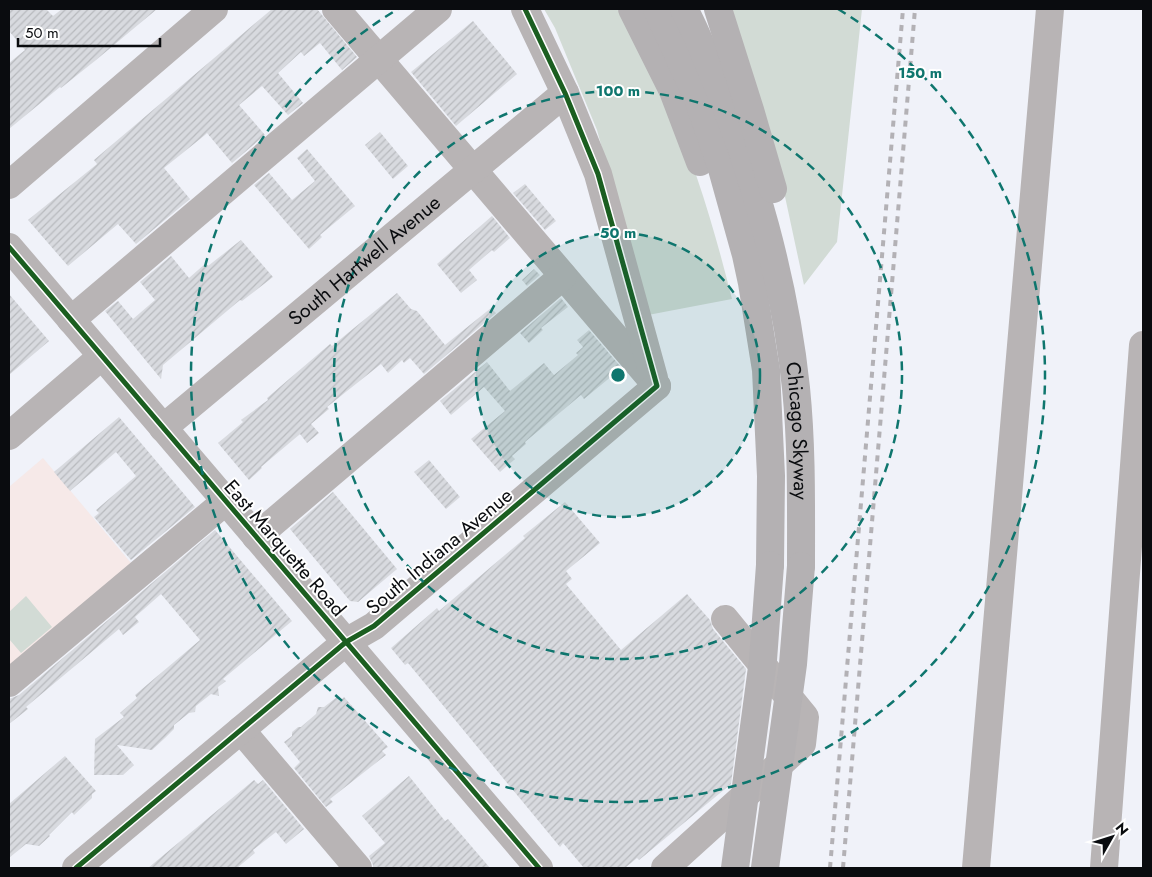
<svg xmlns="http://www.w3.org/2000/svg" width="1152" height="877" font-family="Jost,sans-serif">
<defs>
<pattern id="building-hatch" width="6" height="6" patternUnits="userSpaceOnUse" patternTransform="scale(1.25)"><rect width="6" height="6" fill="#d8dadf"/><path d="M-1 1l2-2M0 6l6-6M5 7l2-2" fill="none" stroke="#b8babe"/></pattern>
</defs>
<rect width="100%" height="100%" fill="#f0f2f9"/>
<path fill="#f6e9e8" d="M43,458L136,569L9,675V487Z"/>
<path fill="#d2dbd5" d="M544,9H617L620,13C636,42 652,71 666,101C696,164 715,232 732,299L648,315L597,130L555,28Z
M728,9H862L837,242L804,285L781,178Z
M26,596L52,627L21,653L9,639V612Z"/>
<path fill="url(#building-hatch)" d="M9,9H46L53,16L62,9H157L96,60L61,88L60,87L9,129V63L25,50L9,31Z
M272,9H317L357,57L342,70L320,43L304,56L301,52L278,73L303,103L288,115L262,86L239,105L265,135L232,163L207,133L205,135L164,168L190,199L136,244L118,224L68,266L28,220L97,164L94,160Z
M473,21L517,74L456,126L411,72Z
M380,132L408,166L393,179L365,145Z
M307,149L355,206L320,235L322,237L309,249L254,185L269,173L292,200L315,181L297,158Z
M525,184L556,221L545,230L513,193Z
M492,216L510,238L494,252L492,250L469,270L477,280L461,293L437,264Z
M241,240L273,277L242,301L240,300L163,365L161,379L105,311L118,301L133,319L155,300L140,282L171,256L189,278L206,263L208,266Z
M534,269L540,275L527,286L522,280Z
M397,293L411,309L417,311L445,345L491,308L496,313L424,374L410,358L404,363L402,360L388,373L381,364L327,407L329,409L311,424L319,433L307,443L300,434L261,467L262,468L249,480L218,443L243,422L241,420L268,400L267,398L330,344L332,346Z
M9,294L49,341L9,375Z
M561,298L568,307L541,328L543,330L529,343L520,333Z
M589,330L620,366L617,369L618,371L584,399L581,395L525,442L526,444L512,456L515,459L500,472L471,439L505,411L484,387L451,415L440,401L487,362L510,391L544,363L554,375L578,355L576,353L583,347L577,340Z
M119,417L195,507L131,560L94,517L99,513L96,510L136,476L116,452L70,491L54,472Z
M429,460L460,497L446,509L414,472Z
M333,492L397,569L358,602L350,601L290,529Z
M565,502L600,543L566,571L572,579L566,584L621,650L687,594L710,620L713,629L746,669L731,784L639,860L637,858L625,868H584L563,843L560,847L408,663L405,665L391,648L437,608L439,611L525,538L523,536Z
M215,530L292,621L223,679L226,681L218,687L219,696L211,694L196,706L195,712L189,713L174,725V729L165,738L152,750L117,745L134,765L123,775H94L95,739L124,717L120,713L137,698L135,695L200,640L161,594L135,617L139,622L123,635L119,629L26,707L28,709L9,724V699L19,695Z
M337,697L340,701L344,697L388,747L382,751L386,755L330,799L333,802L326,807L294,768L300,762L284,742L292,736V732L298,727H301L316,714L318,707H324Z
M65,756L96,791L92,794V798L74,815L72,812L49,835L50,836L39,846L26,844L9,858V804Z
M409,776L445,821L448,819L490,868H373V865L369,856L385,843L362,816Z
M254,780L258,784L263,780L304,829L286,844L276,832L253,850L255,853L237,868H148Z"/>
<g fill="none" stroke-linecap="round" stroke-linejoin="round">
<g stroke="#b8b4b5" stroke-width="28">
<path d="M336,9L657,386"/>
<path d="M525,9L565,93L598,174L654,378"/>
<path d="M9,185L214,9"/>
<path d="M9,247L539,868"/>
<path d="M71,320L438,9"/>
<path id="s1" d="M163,428L565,93"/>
<path d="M9,436L102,356"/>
<path d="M256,537L563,276"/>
<path d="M9,683L226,501"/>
<path d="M241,730L358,868"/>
<path d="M76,868L346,642L374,626L657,386"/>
<path d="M665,868L802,744L805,717L725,619"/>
<path d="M976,868L1050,9"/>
<path d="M1104,868L1143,345"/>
</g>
<g stroke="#b4b1b3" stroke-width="28">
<path d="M632,9L673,91L700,162"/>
<path d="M657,9L697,96L722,169L746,255L752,283L766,370L771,476L770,565"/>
<path id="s2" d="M684,9C695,29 703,50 712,71C753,169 785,282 796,388C802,447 801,506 801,566"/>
<path d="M718,9L750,110L773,189"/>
</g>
<path stroke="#b3b1b5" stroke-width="4" stroke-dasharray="6 6" stroke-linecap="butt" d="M830,868L903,9
M843,868L915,9"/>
<path stroke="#b4b1b3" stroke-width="28" d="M735,868L763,660L770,565
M765,868L793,664L801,566"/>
<g stroke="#fff" stroke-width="8">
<path id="cycleway" d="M9,247L539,868
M76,868L346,642L374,626L657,386L598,174L565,93L525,9"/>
</g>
<use href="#cycleway" stroke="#1b5e20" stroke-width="5"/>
</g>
<circle cx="618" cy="375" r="142" fill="#0f766e" fill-opacity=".12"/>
<g fill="none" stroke="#0f766e" stroke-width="2.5" stroke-dasharray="9 6">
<circle cx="618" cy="375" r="142"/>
<circle cx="618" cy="375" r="284"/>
<path d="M838 9A427 427 0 1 1 398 9"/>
</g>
<g text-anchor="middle" stroke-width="4" stroke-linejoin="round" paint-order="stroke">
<g font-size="20" fill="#0a0c0f" stroke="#fff">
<text dy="7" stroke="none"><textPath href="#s1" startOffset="262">South Hartwell Avenue</textPath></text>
<text dy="7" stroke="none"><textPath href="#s2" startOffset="440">Chicago Skyway</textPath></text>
<text transform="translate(285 548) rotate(49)" y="7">East Marquette Road</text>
<text transform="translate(439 551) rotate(-40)" y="7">South Indiana Avenue</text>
</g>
</g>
<circle cx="618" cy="375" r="8" fill="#0f766e" stroke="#fff" stroke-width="2.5"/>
<g font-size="15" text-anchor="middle" font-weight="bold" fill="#0f766e" stroke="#fff" stroke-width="4" stroke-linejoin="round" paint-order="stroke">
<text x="920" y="78">150 m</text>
<text x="618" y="96">100 m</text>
<text x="618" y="238">50 m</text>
</g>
<rect width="1152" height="877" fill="none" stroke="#0a0c0f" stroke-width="20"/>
<g transform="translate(1112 837) rotate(51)" stroke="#ffffff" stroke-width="4" paint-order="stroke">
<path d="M0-4L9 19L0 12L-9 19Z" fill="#0a0c0f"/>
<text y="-8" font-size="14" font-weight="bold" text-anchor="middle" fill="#0a0c0f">N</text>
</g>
<path d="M18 38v8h142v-8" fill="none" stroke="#0a0c0f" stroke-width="2.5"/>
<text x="25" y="38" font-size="15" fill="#0a0c0f" stroke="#ffffff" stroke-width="4" paint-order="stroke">50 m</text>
</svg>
